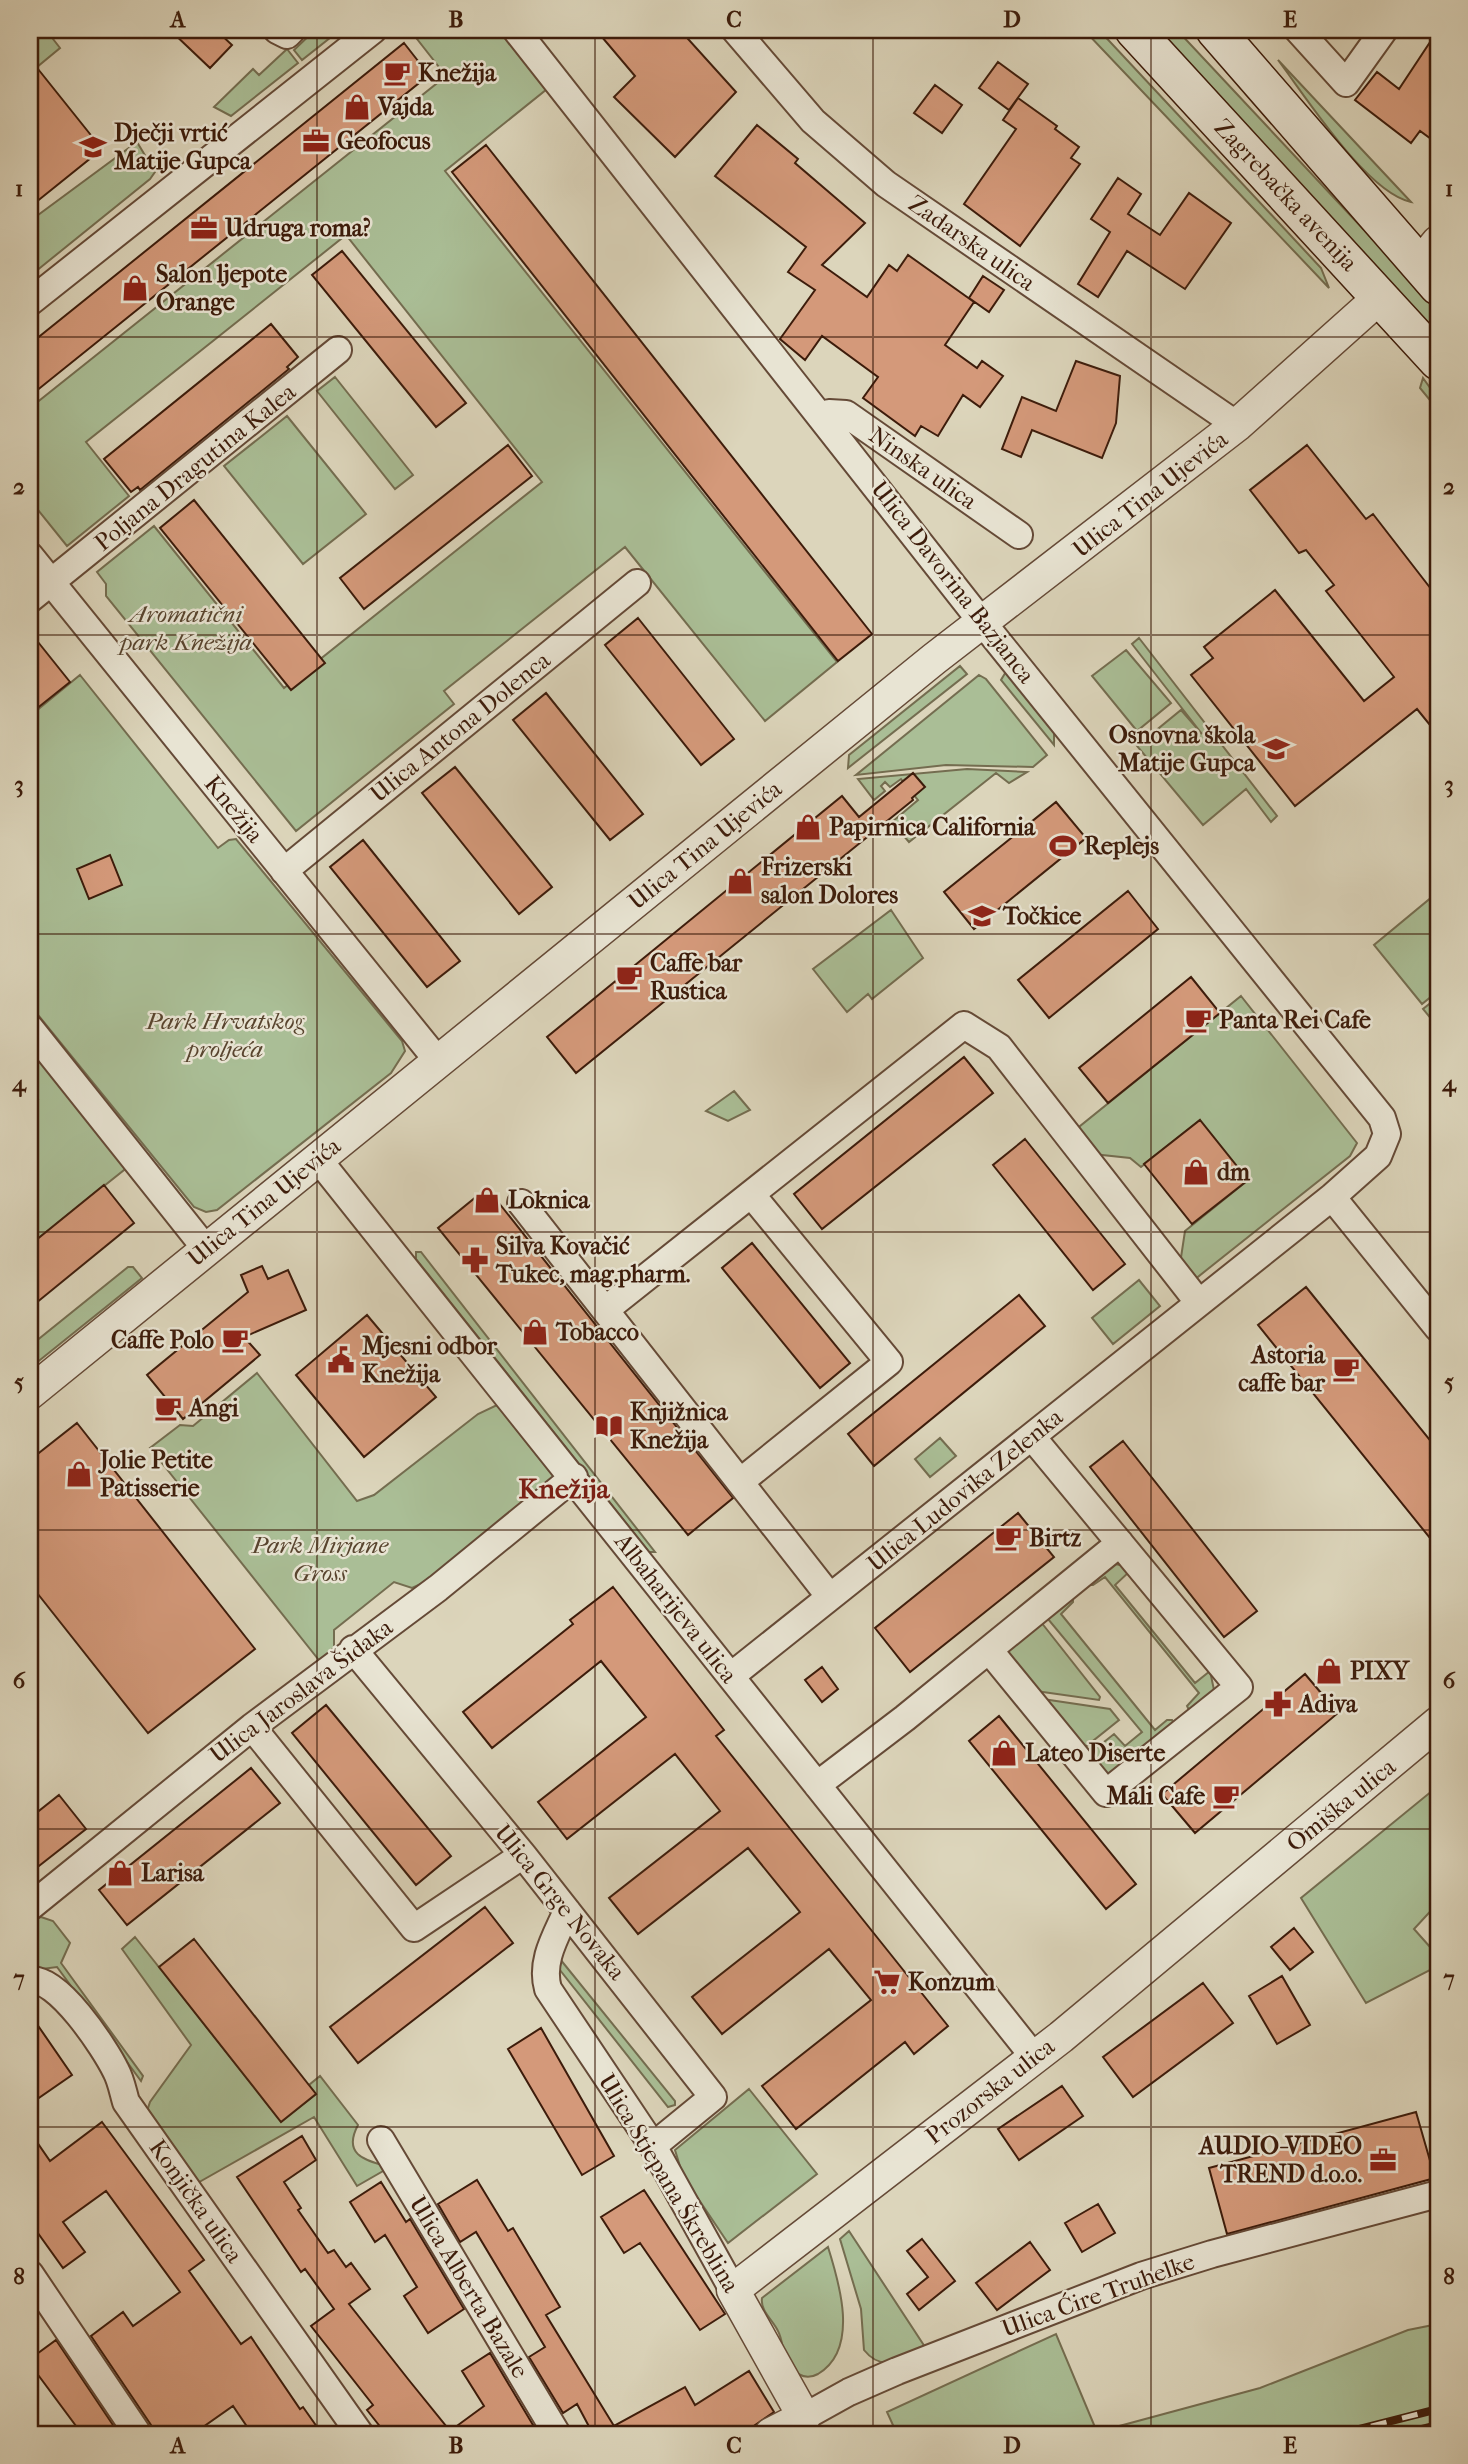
<svg xmlns="http://www.w3.org/2000/svg" width="1468" height="2464" font-family="'IM FELL French Canon',serif">
<rect width="100%" height="100%" fill="#dcd5bb"/>
<filter id="stains"><feTurbulence type="fractalNoise" baseFrequency=".00286" numOctaves="4"/><feColorMatrix values="0 0 0 0 .2 0 0 0 0 .09 0 0 0 0 .02 0 0 0 .5 -.17"/></filter>
<radialGradient id="worn" r=".72"><stop offset=".6" stop-color="#630" stop-opacity="0"/><stop offset="1" stop-color="#630" stop-opacity=".3"/></radialGradient>
<path fill="#aabe96" stroke="#746d50" stroke-width="2" d="M30,30H46L60,48L37,67L30,58Z
M315,30H340L302,60L294,50Z
M410,30H499L547,89L445,171L837,662L765,721L625,547L444,691L454,704L296,831L106,596V584L97,572L154,526L284,688L542,482L346,235L86,442L129,496L67,546L30,500V408L446,76Z
M1084,30H1099L1321,268L1329,288Z
M1155,30H1177L1438,309V323L1433,328Z
M287,49L298,63L231,116L214,107L253,69L259,75Z
M1278,60L1411,202C1367,193 1306,97 1278,60Z
M137,142L155,172L150,179L30,276V221Z
M335,377L413,475L395,489L317,391Z
M1423,378L1438,399V410L1420,388Z
M287,416L366,514L303,564L224,466Z
M1139,638L1277,816L1271,822L1246,789L1203,825L1137,746L1181,710L1202,734L1132,644Z
M1126,650L1171,703L1137,731L1092,676Z
M960,666L967,674L848,768L849,755Z
M1007,670L1054,731V745L1001,680Z
M80,675L218,848L229,840L236,839L402,1041L405,1051L391,1073L217,1210L206,1212L194,1207L30,1005V716Z
M979,675L986,679L1047,755L1033,767L946,765L856,775Z
M967,769L1027,772L1009,783L996,773L909,842L892,822L918,800L901,779L890,787L885,782L881,786L885,791L874,800L858,779Z
M1438,892V991L1422,1004L1374,945Z
M891,910L923,958L872,999L868,994L847,1012L813,969Z
M1241,996L1357,1143L1350,1156L1194,1280L1180,1264L1185,1231L1248,1180L1200,1120L1141,1167L1130,1158L1093,1154L1074,1131Z
M1438,997V1027L1423,1009Z
M32,1048L129,1166L30,1245V1105L38,1099L30,1088Z
M734,1091L750,1110L728,1121L706,1111Z
M416,1252H421L655,1552H649L416,1259Z
M128,1267H133L142,1278L30,1368V1346Z
M1139,1280L1160,1306L1113,1344L1092,1318Z
M257,1373L357,1501L374,1495L478,1414L497,1405L555,1478L423,1583L412,1588L394,1582L334,1630V1651L322,1664L150,1448L180,1425L193,1426Z
M940,1438L956,1456L930,1477L915,1459Z
M1111,1563L1124,1566L1129,1572L1115,1585L1195,1683L1210,1671L1214,1690L1190,1712L1187,1706L1199,1693L1105,1577L1093,1585H1088Z
M1073,1597V1602L1061,1614L1155,1730L1167,1720H1172L1175,1726L1108,1775L1084,1758L1114,1734L1125,1746L1142,1732L1043,1613Z
M1037,1617L1100,1697L1099,1700L1029,1690L1012,1668L1006,1649Z
M1036,1698L1110,1709L1119,1720L1079,1752Z
M1438,1786V1903L1414,1929L1438,1956V1966L1366,2003L1301,1898Z
M41,1917L53,1921L70,1943L61,1963L143,2076L141,2081L57,1967L34,1970L30,1963V1920Z
M135,1937L281,2121L316,2094L309,2085L320,2076L358,2125C341,2157 369,2161 390,2167L357,2186L314,2117L194,2185L147,2111L150,2102L191,2045L122,1949Z
M560,1959L675,2101V2105L668,2107L556,1965Z
M749,2089L817,2174L728,2243L683,2176L675,2150Z
M849,2231L927,2350C903,2358 883,2374 864,2350L861,2309L840,2239Z
M828,2247C839,2282 860,2349 818,2374C807,2380 798,2376 790,2367C782,2358 784,2342 778,2331C773,2320 760,2311 762,2298Z
M1438,2324V2434H897L887,2412L1056,2334L1097,2432L1260,2388L1408,2330Z"/>
<path fill="#d4997a" stroke="#3d1c0b" stroke-width="2" d="M170,30H216L232,45L210,68Z
M596,30H680L736,92L675,157L614,97L635,76Z
M1438,30V144L1420,131L1411,143L1355,100L1377,72L1399,89Z
M404,43L429,75L30,396V344Z
M30,59L102,149L30,207Z
M998,62L1028,84L1009,110L979,88Z
M935,85L962,105L942,133L914,113Z
M1018,98L1057,126L1055,129L1079,147L1071,158L1080,164L1020,246L964,204L1016,129L1003,120Z
M757,125L798,159L795,163L865,223L822,265L867,297L889,265L897,271L908,255L974,302L945,345L977,368L982,361L1003,376L980,407L963,395L938,436L921,426L915,436L863,398L878,377L822,336L805,360L780,339L815,290L788,272L806,247L715,176Z
M486,145L872,634L838,661L452,172Z
M1118,178L1141,194L1128,214L1160,235L1189,193L1231,223L1185,289L1127,251L1098,297L1078,284L1110,232L1091,219Z
M342,251L466,403L436,427L312,275Z
M983,276L1004,290L989,312L969,298Z
M271,324L298,357L287,367L289,369L140,490L138,487L131,492L104,459Z
M1076,361L1120,376L1116,423L1102,458L1032,430L1021,457L1002,449L1022,397L1056,411Z
M508,445L532,476L364,609L340,578Z
M1307,445L1366,519L1373,514L1438,598V735L1417,709L1295,806L1191,675L1213,658L1204,647L1275,590L1364,701L1394,677L1326,591L1334,585L1306,550L1299,553L1250,490Z
M194,500L325,663L291,690L160,528Z
M638,618L734,739L701,765L605,645Z
M30,632L70,682L30,714Z
M546,693L643,814L610,840L513,720Z
M455,767L552,887L519,914L422,793Z
M913,773L925,787L912,798L913,800L576,1073L547,1037L842,796L859,817Z
M1056,802L1086,838L974,929L944,892Z
M363,840L460,961L427,987L330,867Z
M110,855L122,885L89,899L77,869Z
M1128,891L1158,929L1049,1018L1018,980Z
M1191,977L1220,1013L1108,1103L1079,1068Z
M964,1057L993,1093L822,1229L794,1194Z
M1200,1120L1248,1180L1192,1224L1144,1164Z
M1025,1139L1125,1264L1093,1290L993,1165Z
M104,1185L134,1223L30,1308V1245Z
M487,1188L733,1498L688,1535L438,1228Z
M752,1243L850,1363L820,1388L722,1268Z
M262,1266L268,1279L288,1270L306,1310L244,1337L260,1355L183,1419L147,1375L248,1292L241,1275Z
M1306,1287L1438,1450V1548L1258,1325Z
M1019,1295L1045,1326L874,1466L848,1434Z
M367,1315L436,1397L364,1457L296,1375Z
M77,1423L255,1649L148,1733L30,1584V1460Z
M1123,1441L1257,1611L1224,1637L1090,1467Z
M1018,1513L1054,1557L910,1672L875,1628Z
M613,1587L724,1730L716,1736L948,2026L914,2054L905,2042L796,2129L762,2086L871,2000L829,1949L722,2034L692,1997L800,1912L748,1848L638,1934L609,1898L720,1811L675,1754L567,1839L538,1802L646,1717L601,1661L492,1748L463,1712L573,1624L570,1620Z
M822,1667L838,1689L822,1702L805,1680Z
M1305,1674L1338,1713L1195,1833L1162,1794Z
M326,1705L451,1856L416,1885L292,1733Z
M999,1716L1136,1884L1106,1909L969,1741Z
M251,1768L280,1803L127,1925L99,1890Z
M59,1795L86,1829L30,1873V1818Z
M485,1907L513,1943L358,2063L330,2027Z
M1294,1928L1313,1952L1290,1970L1271,1947Z
M194,1939L316,2094L281,2122L159,1967Z
M1282,1976L1310,2025L1277,2044L1249,1996Z
M1203,1983L1233,2023L1133,2097L1103,2057Z
M30,2014L72,2075L30,2104Z
M541,2028L614,2156L582,2175L508,2049Z
M1062,2086L1083,2116L1019,2160L998,2129Z
M1416,2112L1435,2178L1227,2234L1209,2168Z
M102,2122L204,2260L189,2271L241,2344L251,2337L300,2409L303,2407L322,2434H252L233,2406L193,2434H154L151,2425L91,2336L123,2312L133,2326L180,2292L106,2191L63,2222L85,2252L63,2268L30,2222V2132L50,2161Z
M302,2136L316,2160L284,2182L301,2208L298,2210L328,2253L334,2250L346,2267L351,2263L370,2289L349,2304L408,2379L450,2431L484,2406L462,2371L490,2353L536,2430L530,2434H386L367,2410L373,2405L311,2326L334,2309L305,2269L301,2272L237,2177Z
M477,2180L508,2231L513,2228L560,2307L546,2315L614,2426L685,2387L695,2405L749,2371L774,2412L742,2434H593L577,2404L563,2413L529,2357L545,2347L476,2232L460,2242L438,2204Z
M381,2182L406,2222L410,2219L464,2309L428,2333L404,2296L417,2287L385,2235L375,2242L350,2202Z
M644,2190L725,2314L700,2330L640,2243L624,2253L601,2217Z
M1098,2204L1115,2233L1082,2252L1065,2223Z
M922,2239L955,2281L919,2310L907,2294L928,2277L907,2251Z
M1030,2242L1050,2270L997,2310L976,2283Z
M56,2340L119,2434H82L30,2364V2359Z"/>
<g fill="none" stroke-linecap="round" stroke-linejoin="round">
<g stroke="#654a37" stroke-width="30">
<path id="minor" d="M277,30L287,35L292,30
M516,30L970,607L1382,1118L1387,1134L1378,1156L1332,1197L731,1676
M735,30L813,121L886,184L1237,425
M1298,30L1346,83L1384,30
M30,302L373,30
M823,417L829,413L846,414L1019,535
M30,556L438,1061
M30,599L338,350
M284,871L637,583
M30,1028L206,1249
M318,1159L1034,2057
M1332,1197L1438,1328
M521,1203L830,1597
M605,1310L964,1025L999,1047L1199,1303
M740,1482L889,1362L751,1194
M353,1649L523,1855L713,2097L653,2146
M989,1650L1106,1793L1239,1687L1032,1437
M252,1727L414,1928L523,1855
M817,1785L905,1718L1120,1543
M30,1907L252,1727L438,1588L574,1477
M567,1911C556,1936 540,1961 548,1989L653,2146L733,2290
M30,1981C56,1974 105,2048 116,2071C121,2080 123,2092 126,2102L360,2434
M381,2140L557,2434
M30,2274L138,2434
M804,2417L849,2392L897,2371L1141,2276L1212,2254L1438,2194"/>
</g>
<g stroke="#654a37" stroke-width="35">
<path id="tertiary" d="M1419,265L1438,242
M30,1393L934,659L1237,425L1379,298
M771,2434L804,2417L733,2290L1061,2037L1438,1723"/>
</g>
<g stroke="#3d1c0b" stroke-width="40">
<path id="secondary" d="M1134,30L1438,361
M1215,30L1438,286"/>
</g>
<use href="#minor" stroke="#e8e4d3" stroke-width="26"/>
<use href="#tertiary" stroke="#e8e4d3" stroke-width="32"/>
<use href="#secondary" stroke="#e8e4d3" stroke-width="37"/>
<g stroke="#3d1c0b" stroke-width="8">
<path id="rail" d="M1340,2434L1438,2409
M1402,2434L1438,2425"/>
</g>
<use href="#rail" stroke="#e8e4d3" stroke-width="5" stroke-dasharray="16" stroke-linecap="butt"/>
</g>
<path fill="none" stroke="#3d1c0b" stroke-width="2" stroke-opacity="0.55" d="M317,30V2434M595,30V2434M873,30V2434M1151,30V2434M30,337H1438M30,635H1438M30,934H1438M30,1232H1438M30,1530H1438M30,1829H1438M30,2127H1438"/>
<defs>
<g id="cafe-bare" transform="scale(2.1)"><path d="M-5.5-4.5H6V0H3Q3 3.5 0 3.5H-2.5Q-5.5 3.5-5.5 0ZM3-3.2v2h1.7v-2ZM-6 4.5H4V6H-6Z" fill="#8f2418" stroke="#e8e4d3" stroke-width="2.5" paint-order="stroke"/></g>
<g id="shop-bare" transform="scale(2.1)"><path d="M-5-2.5h2.3a2.7 3.5 0 0 1 5.4 0H5L5.5 6h-11ZM-1.5-2.5h3a1.5 2.3 0 0 0-3 0Z" fill="#8f2418" stroke="#e8e4d3" stroke-width="2.5" paint-order="stroke"/></g>
<g id="office-bare" transform="scale(2.1)"><path d="M-6-3h4V-5.5h4V-3h4V5H-6ZM-1-4.5V-3h2v-1.5ZM-6 0V1H6V0Z" fill="#8f2418" stroke="#e8e4d3" stroke-width="2.5" paint-order="stroke"/></g>
<g id="school-bare" transform="scale(2.1)"><path d="M0-5L7-2L0 1L-7-2ZM-4 1L0 2.5L4 1V4Q0 6-4 4Z" fill="#8f2418" stroke="#e8e4d3" stroke-width="2.5" paint-order="stroke"/></g>
<g id="stadium-bare" transform="scale(2.1)"><path d="M0-5a6.5 5 0 1 0 0 10a6.5 5 0 1 0 0-10ZM-3.5-1.8h7v3.6h-7Z" fill="#8f2418" stroke="#e8e4d3" stroke-width="2.5" paint-order="stroke"/></g>
<g id="pharmacy-bare" transform="scale(2.1)"><path d="M-2-6h4v4h4v4h-4v4h-4v-4h-4v-4h4Z" fill="#8f2418" stroke="#e8e4d3" stroke-width="2.5" paint-order="stroke"/></g>
<g id="civic-bare" transform="scale(2.1)"><path d="M-.6-6.5H3V-4.5H.6V-3L4-1V1h2V6H-6V1h2V-1L-.6-3ZM-1.2 2.5V6h2.4V2.5Z" fill="#8f2418" stroke="#e8e4d3" stroke-width="2.5" paint-order="stroke"/></g>
<g id="library-bare" transform="scale(2.1)"><path d="M-6-4Q-3-5.5-.7-3.5V5Q-3 3-6 4ZM6-4Q3-5.5 .7-3.5V5Q3 3 6 4Z" fill="#8f2418" stroke="#e8e4d3" stroke-width="2.5" paint-order="stroke"/></g>
<g id="supermarket-bare" transform="scale(2.1)"><path d="M-6-5.5h2.5l.6 2H6L4.5 2H-2.5L-4.4-4H-6ZM-1.5 3.2a1.3 1.3 0 1 0 .1 0ZM3 3.2a1.3 1.3 0 1 0 .1 0Z" fill="#8f2418" stroke="#e8e4d3" stroke-width="2.5" paint-order="stroke"/></g>
</defs>
<g fill-rule="evenodd">
<use href="#cafe-bare" x="397" y="73"/>
<use href="#shop-bare" x="357" y="107"/>
<use href="#office-bare" x="316" y="141"/>
<use href="#school-bare" x="93" y="147"/>
<use href="#office-bare" x="204" y="228"/>
<use href="#shop-bare" x="135" y="288"/>
<use href="#school-bare" x="1276" y="749"/>
<use href="#shop-bare" x="808" y="827"/>
<use href="#stadium-bare" x="1063" y="846"/>
<use href="#shop-bare" x="740" y="881"/>
<use href="#school-bare" x="982" y="916"/>
<use href="#cafe-bare" x="629" y="977"/>
<use href="#cafe-bare" x="1198" y="1020"/>
<use href="#shop-bare" x="1196" y="1172"/>
<use href="#shop-bare" x="487" y="1200"/>
<use href="#pharmacy-bare" x="475" y="1260"/>
<use href="#shop-bare" x="535" y="1332"/>
<use href="#cafe-bare" x="235" y="1340"/>
<use href="#civic-bare" x="341" y="1360"/>
<use href="#cafe-bare" x="1346" y="1369"/>
<use href="#cafe-bare" x="168" y="1408"/>
<use href="#library-bare" x="609" y="1426"/>
<use href="#shop-bare" x="79" y="1474"/>
<use href="#cafe-bare" x="1008" y="1538"/>
<use href="#shop-bare" x="1329" y="1671"/>
<use href="#pharmacy-bare" x="1278" y="1704"/>
<use href="#shop-bare" x="1004" y="1753"/>
<use href="#cafe-bare" x="1226" y="1796"/>
<use href="#shop-bare" x="120" y="1873"/>
<use href="#supermarket-bare" x="887" y="1982"/>
<use href="#office-bare" x="1383" y="2160"/>
</g>
<g text-anchor="middle" stroke-width="5" stroke-linejoin="round" paint-order="stroke">
<g font-size="24" font-weight="bold" fill="#3d1c0b" stroke="#e8e4d3" text-anchor="start">
<text x="418" y="81">Knežija</text>
<text x="378" y="115">Vajda</text>
<text x="114" y="141">Dječji vrtić<tspan x="114" dy="28">Matije Gupca</tspan></text>
<text x="337" y="149">Geofocus</text>
<text x="225" y="236">Udruga roma?</text>
<text x="156" y="282">Salon ljepote<tspan x="156" dy="28">Orange</tspan></text>
<text x="1255" y="743" text-anchor="end">Osnovna škola<tspan x="1255" dy="28">Matije Gupca</tspan></text>
<text x="829" y="835">Papirnica California</text>
<text x="1084" y="854">Replejs</text>
<text x="761" y="875">Frizerski<tspan x="761" dy="28">salon Dolores</tspan></text>
<text x="1003" y="924">Točkice</text>
<text x="650" y="971">Caffe bar<tspan x="650" dy="28">Rustica</tspan></text>
<text x="1219" y="1028">Panta Rei Cafe</text>
<text x="1217" y="1180">dm</text>
<text x="508" y="1208">Loknica</text>
<text x="496" y="1254">Silva Kovačić<tspan x="496" dy="28">Tukec, mag.pharm.</tspan></text>
<text x="556" y="1340">Tobacco</text>
<text x="214" y="1348" text-anchor="end">Caffe Polo</text>
<text x="362" y="1354">Mjesni odbor<tspan x="362" dy="28">Knežija</tspan></text>
<text x="1325" y="1363" text-anchor="end">Astoria<tspan x="1325" dy="28">caffe bar</tspan></text>
<text x="189" y="1416">Angi</text>
<text x="630" y="1420">Knjižnica<tspan x="630" dy="28">Knežija</tspan></text>
<text x="100" y="1468">Jolie Petite<tspan x="100" dy="28">Patisserie</tspan></text>
<text x="1029" y="1546">Birtz</text>
<text x="1350" y="1679">PIXY</text>
<text x="1299" y="1712">Adiva</text>
<text x="1025" y="1761">Lateo Diserte</text>
<text x="1205" y="1804" text-anchor="end">Mali Cafe</text>
<text x="141" y="1881">Larisa</text>
<text x="908" y="1990">Konzum</text>
<text x="1362" y="2154" text-anchor="end">AUDIO-VIDEO<tspan x="1362" dy="28">TREND d.o.o.</tspan></text>
</g>
<g font-size="24" fill="#3d1c0b" stroke="#e8e4d3">
<text transform="translate(1286 195) rotate(47)" y="8">Zagrebačka avenija</text>
<text transform="translate(972 243) rotate(35)" y="8">Zadarska ulica</text>
<text transform="translate(195 467) rotate(-39)" y="8">Poljana Dragutina Kalea</text>
<text transform="translate(923 468) rotate(35)" y="8">Ninska ulica</text>
<text transform="translate(1150 494) rotate(-38)" y="8">Ulica Tina Ujevića</text>
<text transform="translate(953 582) rotate(52)" y="8">Ulica Davorina Bazjanca</text>
<text transform="translate(460 727) rotate(-39)" y="8">Ulica Antona Dolenca</text>
<text transform="translate(234 809) rotate(51)" y="8">Knežija</text>
<text transform="translate(705 845) rotate(-39)" y="8">Ulica Tina Ujevića</text>
<text transform="translate(264 1202) rotate(-39)" y="8">Ulica Tina Ujevića</text>
<text transform="translate(965 1490) rotate(-39)" y="8">Ulica Ludovika Zelenka</text>
<text transform="translate(676 1608) rotate(52)" y="8">Albaharijeva ulica</text>
<text transform="translate(301 1691) rotate(-37)" y="8">Ulica Jaroslava Šidaka</text>
<text transform="translate(1341 1805) rotate(-39)" y="8">Omiška ulica</text>
<text transform="translate(560 1902) rotate(51)" y="8">Ulica Grge Novaka</text>
<text transform="translate(990 2091) rotate(-38)" y="8">Prozorska ulica</text>
<text transform="translate(669 2183) rotate(59)" y="8">Ulica Stjepana Škreblina</text>
<text transform="translate(196 2201) rotate(55)" y="8">Konjička ulica</text>
<text transform="translate(469 2287) rotate(59)" y="8">Ulica Alberta Bazale</text>
<text transform="translate(1098 2295) rotate(-20)" y="8">Ulica Ćire Truhelke</text>
</g>
<g font-size="24" font-style="italic" fill="#58442e" stroke="#e8e4d3">
<text x="186" y="622">Aromatični<tspan x="186" dy="28">park Knežija</tspan></text>
<text x="225" y="1029">Park Hrvatskog<tspan x="225" dy="28">proljeća</tspan></text>
<text x="320" y="1553">Park Mirjane<tspan x="320" dy="28">Gross</tspan></text>
</g>
<g font-size="28" font-weight="bold" fill="#7a1f14" stroke="#e8e4d3">
<text x="564" y="1498">Knežija</text>
</g>
</g>
<rect width="1468" height="2464" fill="none" stroke="#dcd5bb" stroke-width="77"/>
<rect x="38" y="38" width="1392" height="2388" fill="none" stroke="#3d1c0b" stroke-width="2.5"/>
<g font-size="23" text-anchor="middle" font-weight="bold" fill="#3d1c0b">
<text x="178" y="27">A</text>
<text x="456" y="27">B</text>
<text x="734" y="27">C</text>
<text x="1012" y="27">D</text>
<text x="1290" y="27">E</text>
<text x="19" y="196">1</text>
<text x="1449" y="196">1</text>
<text x="19" y="494">2</text>
<text x="1449" y="494">2</text>
<text x="19" y="792">3</text>
<text x="1449" y="792">3</text>
<text x="19" y="1091">4</text>
<text x="1449" y="1091">4</text>
<text x="19" y="1389">5</text>
<text x="1449" y="1389">5</text>
<text x="19" y="1688">6</text>
<text x="1449" y="1688">6</text>
<text x="19" y="1986">7</text>
<text x="1449" y="1986">7</text>
<text x="19" y="2284">8</text>
<text x="1449" y="2284">8</text>
<text x="178" y="2453">A</text>
<text x="456" y="2453">B</text>
<text x="734" y="2453">C</text>
<text x="1012" y="2453">D</text>
<text x="1290" y="2453">E</text>
</g>
<rect width="100%" height="100%" filter="url(#stains)"/>
<rect width="100%" height="100%" fill="url(#worn)"/>
</svg>
